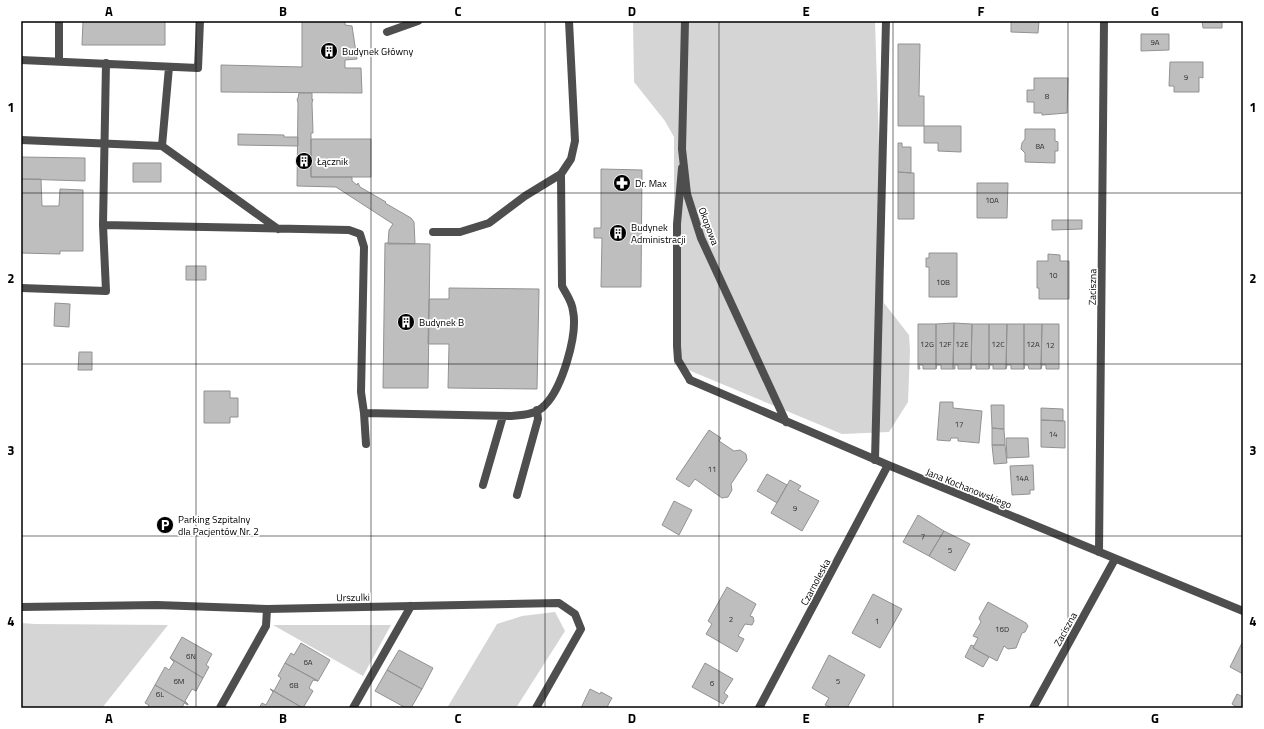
<svg xmlns="http://www.w3.org/2000/svg" width="1264" height="729" font-family="'Titillium Web',sans-serif">
<rect width="100%" height="100%" fill="#fff"/>
<path fill="#d5d5d5" d="M633,21H875L884,303L909,335L910,351L908,402L889,432L842,434L674,364V137L665,121L634,82Z
M555,612L565,631L516,708H447L497,624L522,616Z
M21,623L35,624L168,625L102,708H21Z
M273,625H391L363,676Z"/>
<path fill="#bebebe" stroke="#929292" d="M83,21H165V45H82Z
M302,21H345V25L352,26L357,59L345,60V68H361L362,93L221,92V65L302,67Z
M1011,21H1039L1038,33L1011,32Z
M1202,21H1222V28H1203Z
M1141,34H1169V50L1141,51Z
M898,44H920L919,96H924V126H898Z
M1170,62H1203V78L1199,77V92H1174V86H1169Z
M1034,78H1068L1067,113L1042,115V113H1034V102H1027V90H1034Z
M299,93H312V100L313,99L312,103L313,133H311V177H352V181L357,185L358,183L360,187L386,202L385,203L411,218L414,222L415,244H388L389,230L393,224L336,187L297,186L298,103L297,99L298,98Z
M924,126H961V152L938,151V143H924Z
M1025,129H1055V141L1058,142V151H1055V163L1025,162V153L1021,149L1022,143L1025,139Z
M238,134L284,135V137H298V146L238,145Z
M311,139H371V177H311Z
M898,143H902V147H911V173L898,172Z
M21,157L85,158V181L21,179Z
M133,163H161V182H133Z
M601,169L642,170L641,287H601L602,238H594V228H601Z
M898,172L914,173V219H898Z
M21,179H41L42,206H59L60,189L83,190V251H60V254L21,253Z
M977,183H1008L1007,218H977Z
M1052,220H1082V229L1052,230Z
M385,243L430,244L428,388H383Z
M929,253H957V297H929V267H926V258H929Z
M1048,254L1060,255V261H1069V299H1039V288H1037V261H1048Z
M186,266H206V280H186Z
M449,288L539,289L537,389L448,388L449,344H428L429,299H449Z
M55,303L70,304L69,327L54,326Z
M954,323L953,369H941V365H937L936,369V324Z
M954,323L972,324L971,369H958V365H955V369H953Z
M918,324H936V369H923V365H919L920,369H918Z
M972,324H989V369H976V365H972L971,369Z
M989,324H1007L1006,369H993V365H990L989,369Z
M1007,324H1024V369H1011V365H1007L1006,369Z
M1024,324H1042L1041,369H1029L1028,365H1025L1024,369Z
M1042,324H1059V369H1046V365H1042L1041,369Z
M79,352H92V370H78Z
M204,391H230V398H238V417H230V423H204Z
M940,402H953V408L982,411L979,443L958,441V438H951L950,441L937,440Z
M991,405H1004V429L992,428Z
M1041,408L1063,409V421L1041,420Z
M1041,420L1065,421V448L1041,447Z
M992,428L1004,429L1005,445H992Z
M709,430L721,438L719,441L734,451L740,450L746,454L747,460L731,484L732,490L728,497L722,498L695,479L689,487L676,479Z
M1006,438H1028L1029,457L1007,458Z
M992,445H1005L1007,463L994,464Z
M1033,465L1034,490H1030V494L1012,495L1010,466Z
M767,474L787,485L777,503L757,491Z
M790,480L801,486L798,490L819,501L802,531L771,513Z
M674,501L692,510L679,535L662,525Z
M918,515L944,531L929,556L903,542Z
M944,531L970,544L955,571L929,556Z
M727,587L756,604L750,616L753,617L754,621L752,625L745,624L738,636L744,639L737,652L706,634L712,624L708,621Z
M873,594L902,609L880,648L852,633Z
M988,602L1026,623L1028,626L1025,632L1022,633L1016,648L1008,649L1004,646L997,661L973,648L978,638L973,636L981,622L979,618Z
M182,637L212,654L206,665L209,667L203,678L170,658Z
M1243,641V674L1230,667Z
M301,643L330,660L318,681L285,663L291,653L294,655Z
M971,645L974,646L973,648L989,657L983,667L965,657Z
M399,650L433,668L422,689L387,670Z
M829,655L865,675L847,708H832L825,705L829,698L812,688Z
M170,658L203,678L196,691L192,689L185,701L188,704L155,685L165,667L169,670L174,662Z
M285,663L318,681L313,680L309,688L313,691L303,708L270,689L274,691L281,678L278,676Z
M705,663L733,679L724,693L728,696L723,704L692,687Z
M387,670L422,689L411,708H406L375,691Z
M155,685L188,704V705L184,703L182,708H147L149,705L145,703Z
M270,689L303,708H259L262,703L266,705L273,692Z
M590,689L600,694L601,692L612,698L607,707L609,708H581Z
M1237,694L1243,697V708H1238L1232,704Z"/>
<g fill="none" stroke-linecap="round" stroke-linejoin="round">
<path stroke="#4e4e4e" stroke-width="8" d="M387,32L418,21
M21,60L198,68L200,21
M59,61V21
M169,67L162,146L278,229
M21,140L162,146
M682,168L677,224V346L678,360L690,380
M103,225L349,230L360,234L364,247L361,392L364,413L510,416C522,415 536,415 545,405C562,388 578,335 573,311C572,301 566,294 562,286L561,174L571,159L575,141L569,21
M433,232H460L489,223L525,196L561,174
M21,288L106,291L103,225L106,63
M364,413L366,444
M875,460L886,21
M483,485L503,416
M517,495L538,419L537,410
M220,708L266,626L267,609
M353,708L411,606"/>
<path stroke="#4e4e4e" stroke-width="8" d="M685,21L682,149L687,194L701,238L786,422
M690,380L888,465L1243,611
M1099,552L1104,21
M21,607L157,605L267,609L559,603L575,614L581,629L536,708
M759,708L888,465
M1033,708L1115,559"/>
</g>
<path fill="none" stroke="#000" stroke-width="1" stroke-opacity="0.55" d="M196,21V708M371,21V708M545,21V708M719,21V708M893,21V708M1068,21V708M21,193H1243M21,364H1243M21,536H1243"/>
<defs>
<g id="building-disc" transform="scale(0.9)"><circle r="9.5" fill="#000" stroke="#fff"/><path d="M-4-6H4V6H1V3H-1V6H-4ZM-2.5-4.3h1.7v1.8h-1.7ZM.8-4.3h1.7v1.8H.8ZM-2.5-1h1.7V.8h-1.7ZM.8-1h1.7V.8H.8Z" fill="#fff"/></g>
<g id="pharmacy-disc" transform="scale(0.9)"><circle r="9.5" fill="#000" stroke="#fff"/><path d="M-2-6h4v4h4v4h-4v4h-4v-4h-4v-4h4Z" fill="#fff"/></g>
<g id="parking-disc" transform="scale(0.9)"><circle r="9.5" fill="#000" stroke="#fff"/><path d="M-3.5-5.5H1a3.5 3.5 0 0 1 0 7H-1V5.5H-3.5ZM-1-3.4V-.6H.8a1.4 1.4 0 0 0 0-2.8Z" fill="#fff"/></g>
</defs>
<g fill-rule="evenodd">
<use href="#building-disc" x="329" y="51"/>
<use href="#building-disc" x="304" y="161"/>
<use href="#pharmacy-disc" x="622" y="183"/>
<use href="#building-disc" x="618" y="233"/>
<use href="#building-disc" x="406" y="322"/>
<use href="#parking-disc" x="165" y="525"/>
</g>
<g text-anchor="middle" stroke-width="3.5" stroke-linejoin="round" paint-order="stroke">
<g font-size="8" fill="#303030">
<text x="1155" y="45">9A</text>
<text x="1186" y="80">9</text>
<text x="1047" y="99">8</text>
<text x="1040" y="149">8A</text>
<text x="992" y="203">10A</text>
<text x="1053" y="278">10</text>
<text x="943" y="285">10B</text>
<text x="927" y="347">12G</text>
<text x="945" y="347">12F</text>
<text x="962" y="347">12E</text>
<text x="998" y="347">12C</text>
<text x="1033" y="347">12A</text>
<text x="1050" y="348">12</text>
<text x="959" y="427">17</text>
<text x="1053" y="437">14</text>
<text x="712" y="472">11</text>
<text x="1022" y="481">14A</text>
<text x="795" y="511">9</text>
<text x="923" y="539">7</text>
<text x="950" y="553">5</text>
<text x="731" y="622">2</text>
<text x="877" y="624">1</text>
<text x="1002" y="632">16D</text>
<text x="191" y="659">6N</text>
<text x="308" y="665">6A</text>
<text x="179" y="684">6M</text>
<text x="838" y="684">5</text>
<text x="712" y="686">6</text>
<text x="294" y="688">6B</text>
<text x="160" y="697">6L</text>
</g>
<g font-size="10" fill="#000" stroke="#fff" text-anchor="start">
<text x="342" y="55">Budynek Główny</text>
<text x="317" y="165">Łącznik</text>
<text x="635" y="187">Dr. Max</text>
<text x="631" y="231">Budynek<tspan x="631" dy="12">Administracji</tspan></text>
<text x="419" y="326">Budynek B</text>
<text x="178" y="523">Parking Szpitalny<tspan x="178" dy="12">dla Pacjentów Nr. 2</tspan></text>
</g>
<g font-size="10" fill="#000" stroke="#fff">
<text transform="translate(709 226) rotate(69)" y="4">Okopowa</text>
<text transform="translate(1092 287) rotate(-89)" y="4">Zaciszna</text>
<text transform="translate(969 488) rotate(22)" y="4">Jana Kochanowskiego</text>
<text transform="translate(815 582) rotate(-62)" y="4">Czarnoleska</text>
<text transform="translate(353 597) rotate(-1)" y="4">Urszulki</text>
<text transform="translate(1065 629) rotate(-61)" y="4">Zaciszna</text>
</g>
</g>
<rect width="1264" height="729" fill="none" stroke="#ffffff" stroke-width="44"/>
<rect x="22" y="22" width="1220" height="685" fill="none" stroke="#000" stroke-width="1.5"/>
<g font-size="13" text-anchor="middle" font-weight="bold" fill="#000">
<text x="109" y="16">A</text>
<text x="283" y="16">B</text>
<text x="458" y="16">C</text>
<text x="632" y="16">D</text>
<text x="806" y="16">E</text>
<text x="981" y="16">F</text>
<text x="1155" y="16">G</text>
<text x="11" y="112">1</text>
<text x="1253" y="112">1</text>
<text x="11" y="283">2</text>
<text x="1253" y="283">2</text>
<text x="11" y="455">3</text>
<text x="1253" y="455">3</text>
<text x="11" y="626">4</text>
<text x="1253" y="626">4</text>
<text x="109" y="723">A</text>
<text x="283" y="723">B</text>
<text x="458" y="723">C</text>
<text x="632" y="723">D</text>
<text x="806" y="723">E</text>
<text x="981" y="723">F</text>
<text x="1155" y="723">G</text>
</g>
</svg>
